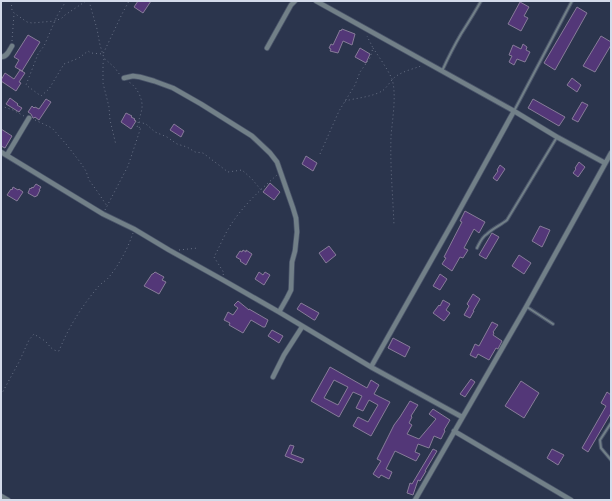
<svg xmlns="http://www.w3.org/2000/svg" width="612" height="501" font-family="'Alegreya Sans',sans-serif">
<rect width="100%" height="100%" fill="#2b354d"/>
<path fill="#533778" stroke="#877c99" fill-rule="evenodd" d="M138,1H151L143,13L134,7Z
M520,2L529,7L524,16L528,18L521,31L508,24Z
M577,7L587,13L555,70L544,63Z
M342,29L355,34L352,45L343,41L338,53L330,51L331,49L329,48L331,44L333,45L340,30L341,31Z
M28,35L40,42L22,71L15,67L19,60L14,57Z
M601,36L611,42V45L595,72L583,66Z
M523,44L527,47L526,50L530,52L525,62L517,59L514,65L509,62L512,56L509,55L513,45L521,49Z
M360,48L370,54L366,63L355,57Z
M20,70L25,73L19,82L21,83L16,91L1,81V80L5,73L14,79Z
M572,78L581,85L577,92L567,85Z
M10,98L18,104L17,105L22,108L19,112L6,104Z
M46,99L51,102L39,120L35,117L34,118H33L31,114L28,112L32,106L34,108L35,107L39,109Z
M533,99L565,117L559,126L528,108Z
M582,102L588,105L578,122L572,119Z
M126,113L132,116L131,117L135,119L134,120L136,121L131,129L121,122Z
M174,124L184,131L181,137L170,130Z
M1,129L12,136L5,148L1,146Z
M306,156L317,163L313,171L302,164Z
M579,162L585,167L578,177L573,173L576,169L575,168Z
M500,165L505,169L497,181L493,178L498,171L497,170Z
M270,183L280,192L274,200L263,192Z
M36,184L41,187L39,190H40L37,196H36L35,197L28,193L30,188L31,189L32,187L33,188Z
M13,187L18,190L19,189L23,192L17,201L7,195L11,189L12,190Z
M465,211L485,222L479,233L474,229L464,248L468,250L463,258L460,257L452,271L442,264L446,258L444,257L462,222L460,221Z
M540,226L550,230L545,241L542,247L532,241Z
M492,233L499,237L486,259L479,255Z
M329,246L336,255L326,263L319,253Z
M243,250L246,252V250L252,254L246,265L240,261L241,260L236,257L240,251L242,252Z
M519,255L531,263L524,274L512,266Z
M155,272L164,277L162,280L166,282L159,294L144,286L152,274H153Z
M259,272L263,275L265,272L270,275L264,285L255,279Z
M440,274L447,279L440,290L433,286Z
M473,294L480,299L473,311H474L470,318L464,315L469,306L467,304Z
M443,300L450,304L446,310L450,313L444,321L433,313L439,305L440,306Z
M238,301L249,310V309L268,320L265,327H263L251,320L243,333L229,325L230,323L224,320L228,312L233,315L238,308L234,305Z
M301,303L319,313L315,320H314L297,309Z
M492,322L498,325L493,332L494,333L493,335L502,341L498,349L496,348L489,360L478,354L476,358L470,355L475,344L479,346Z
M272,330L283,336L279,343L268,336Z
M393,338L410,347L405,357L388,348Z
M330,367L367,388L371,380L379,385L374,394L390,402L371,436L353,426L358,417L368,422L378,405L369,400L363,411L356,408L362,396L353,392L339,417L311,401ZM334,380L348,387L338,405L324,398Z
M471,379L475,382L465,397L460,394Z
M521,381L539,393L524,418L505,406Z
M607,392L611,395V413L588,452L582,448L606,406L601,403Z
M410,401L418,405L411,416L412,417L409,423L412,425L407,434L419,439L436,419L429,414L433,409L450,420L444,430L445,431L441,439L434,436L429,448L418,444L415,452L420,454L416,461L395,451L386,469L392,472L389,479L381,475L379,478L373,474L381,461L377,459L394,425L400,417Z
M290,445L294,446L291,454L304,459L302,463L285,456Z
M433,449L437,451L425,471H426L420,481L418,480L413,495L407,493L410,483L412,484Z
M552,449L564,455L558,465L547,458Z"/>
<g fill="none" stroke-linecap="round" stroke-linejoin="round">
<g stroke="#495369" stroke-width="4">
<path id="lane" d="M442,71C448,58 454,46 461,34C468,23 475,12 481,1
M514,111L572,1
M477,248C480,242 482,237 487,234C493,228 501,225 507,220L557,137
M527,307L553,324
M611,423L600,440L601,448L611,460"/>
</g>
<g stroke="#495369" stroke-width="6">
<path id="street" d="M316,1L514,111L557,137L605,163
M267,48L291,5L295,1
M1,57C7,57 9,51 12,46
M124,78L133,76L140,77L154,81L173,88L201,104L252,136L270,153L277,162L293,208L296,218L297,232L295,251L292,262L291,290L287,298L279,312
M1,152L103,214L134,229L169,250L223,280L279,312L371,367L462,417
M7,155L29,118
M371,367L454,220L514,111
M273,377L284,355L302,327
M454,431L571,500
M1,496L8,500
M415,500L526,307L611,153"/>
</g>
<path stroke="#687186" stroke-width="1" stroke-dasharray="1 3" stroke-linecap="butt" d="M11,1L12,10L14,13L27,22L32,23L55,21L62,18L65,15L86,1
M66,1L57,16L44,46L38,54L26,85L41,96L49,89L64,64L79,58L88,51L91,53L103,54L122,14L129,1
M89,1L97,29L100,45L104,58L115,68L120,75
M12,41L14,14
M373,48C379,57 387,68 392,79C397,95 392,121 391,137C390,167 393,197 394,226
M104,59L103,64V83L109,107L110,120L116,145
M345,101C356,98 372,97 382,91C387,88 390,81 395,77C403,71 413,69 421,66
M1,106L13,110L24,116
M35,120L52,128L66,144L80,162L86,171L89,180L97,191L107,206
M139,122L146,124L155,132L167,137L177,144L187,147L195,152L203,153L228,172L242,170L252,179L261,190
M320,154L339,111L355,85L360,72L370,58L373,48L367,36
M1,192L2,193
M105,210L128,166L141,127L137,128C138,121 141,115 142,108C143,99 137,87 129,82
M179,250L198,248
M223,275L224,273L214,257C220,246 225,233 232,223C244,205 261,189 277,175
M1,395L19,362L29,340L34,334C38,337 43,339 46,342C50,346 52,351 59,351C68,328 82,306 98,287C101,283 106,281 109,277C119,265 128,248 133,233"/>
<use href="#lane" stroke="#728088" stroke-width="2"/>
<use href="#street" stroke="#728088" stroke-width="4.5"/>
</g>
<rect width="612" height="501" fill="none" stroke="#d4dbea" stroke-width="4"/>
</svg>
